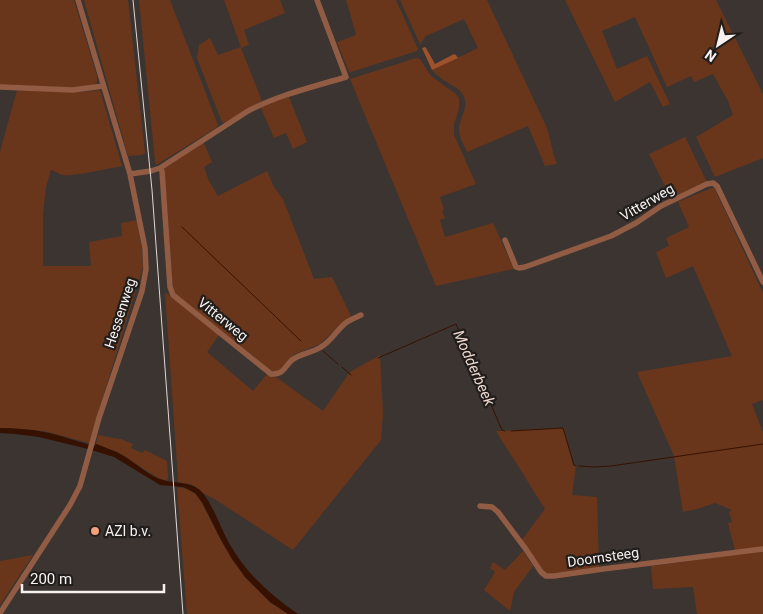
<svg xmlns="http://www.w3.org/2000/svg" width="763" height="614" font-family="Roboto,sans-serif">
<rect width="100%" height="100%" fill="#3b3431"/>
<path fill="#69361c" d="M0,0H74L97,76V82L91,87L83,88L0,85Z
M84,0H128L145,153L142,155L128,156Z
M139,0H170L218,125L216,128L156,165L155,161Z
M224,0H280L285,13L244,30L249,45L241,48L262,101L224,123L221,120L197,58L199,45L210,38L218,55L241,47Z
M346,0H396L418,49L417,51L351,72H349L337,42L354,36L356,34Z
M400,0H487L547,128C551,140 552,153 557,164L545,166L528,126L467,152C464,145 459,137 459,129C459,117 470,108 463,95C459,87 448,84 441,78C438,76 435,73 432,70L478,48L464,19L426,36L420,44Z
M565,0H716L763,94V158L715,177L696,137L733,115L728,101L713,74L694,82L691,76L667,87L635,17L602,31L617,69L647,56L670,104L663,107L650,82L615,102Z
M416,58L420,59L431,76L456,94L459,98V109L454,124V135L476,184L440,197L444,210L442,211L445,218L440,220L445,237L493,223L514,269L436,286L350,79Z
M17,90L81,92L100,90L122,166C111,168 72,177 62,175C59,174 55,171 51,170L46,187L43,214V266H91L89,242L122,236L121,223L137,220L142,251L143,267L89,443L44,431L0,428V152Z
M289,97L307,142L293,149L286,133L274,138L260,106Z
M685,137L707,182L671,198L649,154Z
M203,141L212,162L204,167L209,181L218,196L267,171L274,187L283,199L314,279L332,277L351,316L339,326L320,344L295,354L279,371L275,372L269,369L173,292L164,168Z
M714,187L763,293V401L762,400L752,404L763,432V547L735,550L728,523L732,522L729,512L732,510L715,503L697,509L683,512L674,456L637,372L732,356L693,266L666,278L656,252L669,246L666,238L689,227L678,202Z
M165,292L219,335L207,352L253,391L268,373L276,377L323,411L350,372L380,355L383,413L381,440L293,550L216,500L201,492L196,487L190,484L177,482L178,479Z
M564,428L573,465L576,466L572,495L597,497L599,567L552,574L544,572L521,541L545,509L496,431Z
M98,435L113,438L121,439L133,444L131,448L142,453L145,450L167,461L168,477L167,481L158,478L117,452L96,444Z
M177,487L188,489L198,496L221,540L232,559L245,577L270,602L288,614H187Z
M523,551L533,566L514,592L510,611L484,590L495,572L490,568L493,562L505,570Z
M763,551V614H697L693,587L653,589L651,566Z
M33,555L0,605V561Z"/>
<path fill="#9e522b" d="M425,47L426,48L435,64L454,54L456,55L458,58L432,70L422,48Z"/>
<path fill="#371100" d="M0,428C15,428 30,429 44,432C61,435 78,442 94,446L96,444C106,448 116,451 124,456C137,464 149,476 163,480C176,484 189,481 200,490C211,500 221,529 229,543C246,573 270,595 298,614H288L270,602L245,577L232,559L221,540L203,504L195,493L183,487L160,485L114,457L88,449L39,437L15,434L0,433Z"/>
<g fill="none" stroke-linecap="round" stroke-linejoin="round">
<path stroke="#371100" stroke-width="1" d="M182,227L301,341
M323,351L338,364
M378,358L456,324L502,430L505,431
M342,367L351,375
M511,431L563,428L574,465L576,466
M579,466L594,467L611,466L763,444"/>
<path stroke="#915c43" stroke-width="5.5" d="M0,87L73,90L103,86
M160,168L162,171L170,287L173,295L271,374C284,375 284,367 292,360C301,353 312,353 321,347C332,341 337,329 347,322C351,319 357,317 361,315
M130,174L151,171L160,168L248,111C278,95 313,87 346,77L317,0
M505,240L516,267L519,268L525,267L611,236L636,223L661,206L707,184L713,183L717,186L763,282
M480,506L492,507L498,512L525,548L541,572L546,576H554L603,569L763,549
M0,613L70,505L80,486L99,418L142,291L146,269L145,248L130,174L78,0"/>
<path stroke="#ded9d7" stroke-width="1" d="M133,0L152,190L183,614"/>
</g>
<circle fill="#f1a17b" stroke="#201d1b" stroke-width="2" cx="95" cy="531" r="5"/>
<g text-anchor="middle" stroke-width="4.5" stroke-linejoin="round" paint-order="stroke">
<g font-size="14" fill="#f7f2f0" stroke="#201d1b">
<text transform="translate(647 202) rotate(-30)" y="5">Vitterweg</text>
<text transform="translate(120 313) rotate(-72)" y="5">Hessenweg</text>
<text transform="translate(223 319) rotate(39)" y="5">Vitterweg</text>
<text transform="translate(603 557) rotate(-8)" y="5">Doornsteeg</text>
</g>
<g font-size="14" fill="#f7f2f0" stroke="#201d1b" text-anchor="start">
<text x="105" y="536">AZI b.v.</text>
</g>
<g font-size="15" font-style="italic" fill="#efd8ce" stroke="#201d1b">
<text transform="translate(474 368) rotate(66)" y="5">Modderbeek</text>
</g>
</g>
<g transform="translate(718 45) rotate(215)" stroke="#201d1b" stroke-width="4" paint-order="stroke">
<path d="M0-4L9 19L0 12L-9 19Z" fill="#f7f2f0"/>
<text y="-8" font-size="14" font-weight="bold" text-anchor="middle" fill="#f7f2f0">N</text>
</g>
<path d="M22 584v8h142v-8" fill="none" stroke="#f7f2f0" stroke-width="2.5"/>
<text x="30" y="584" font-size="15" fill="#f7f2f0" stroke="#201d1b" stroke-width="4" paint-order="stroke">200 m</text>
</svg>
